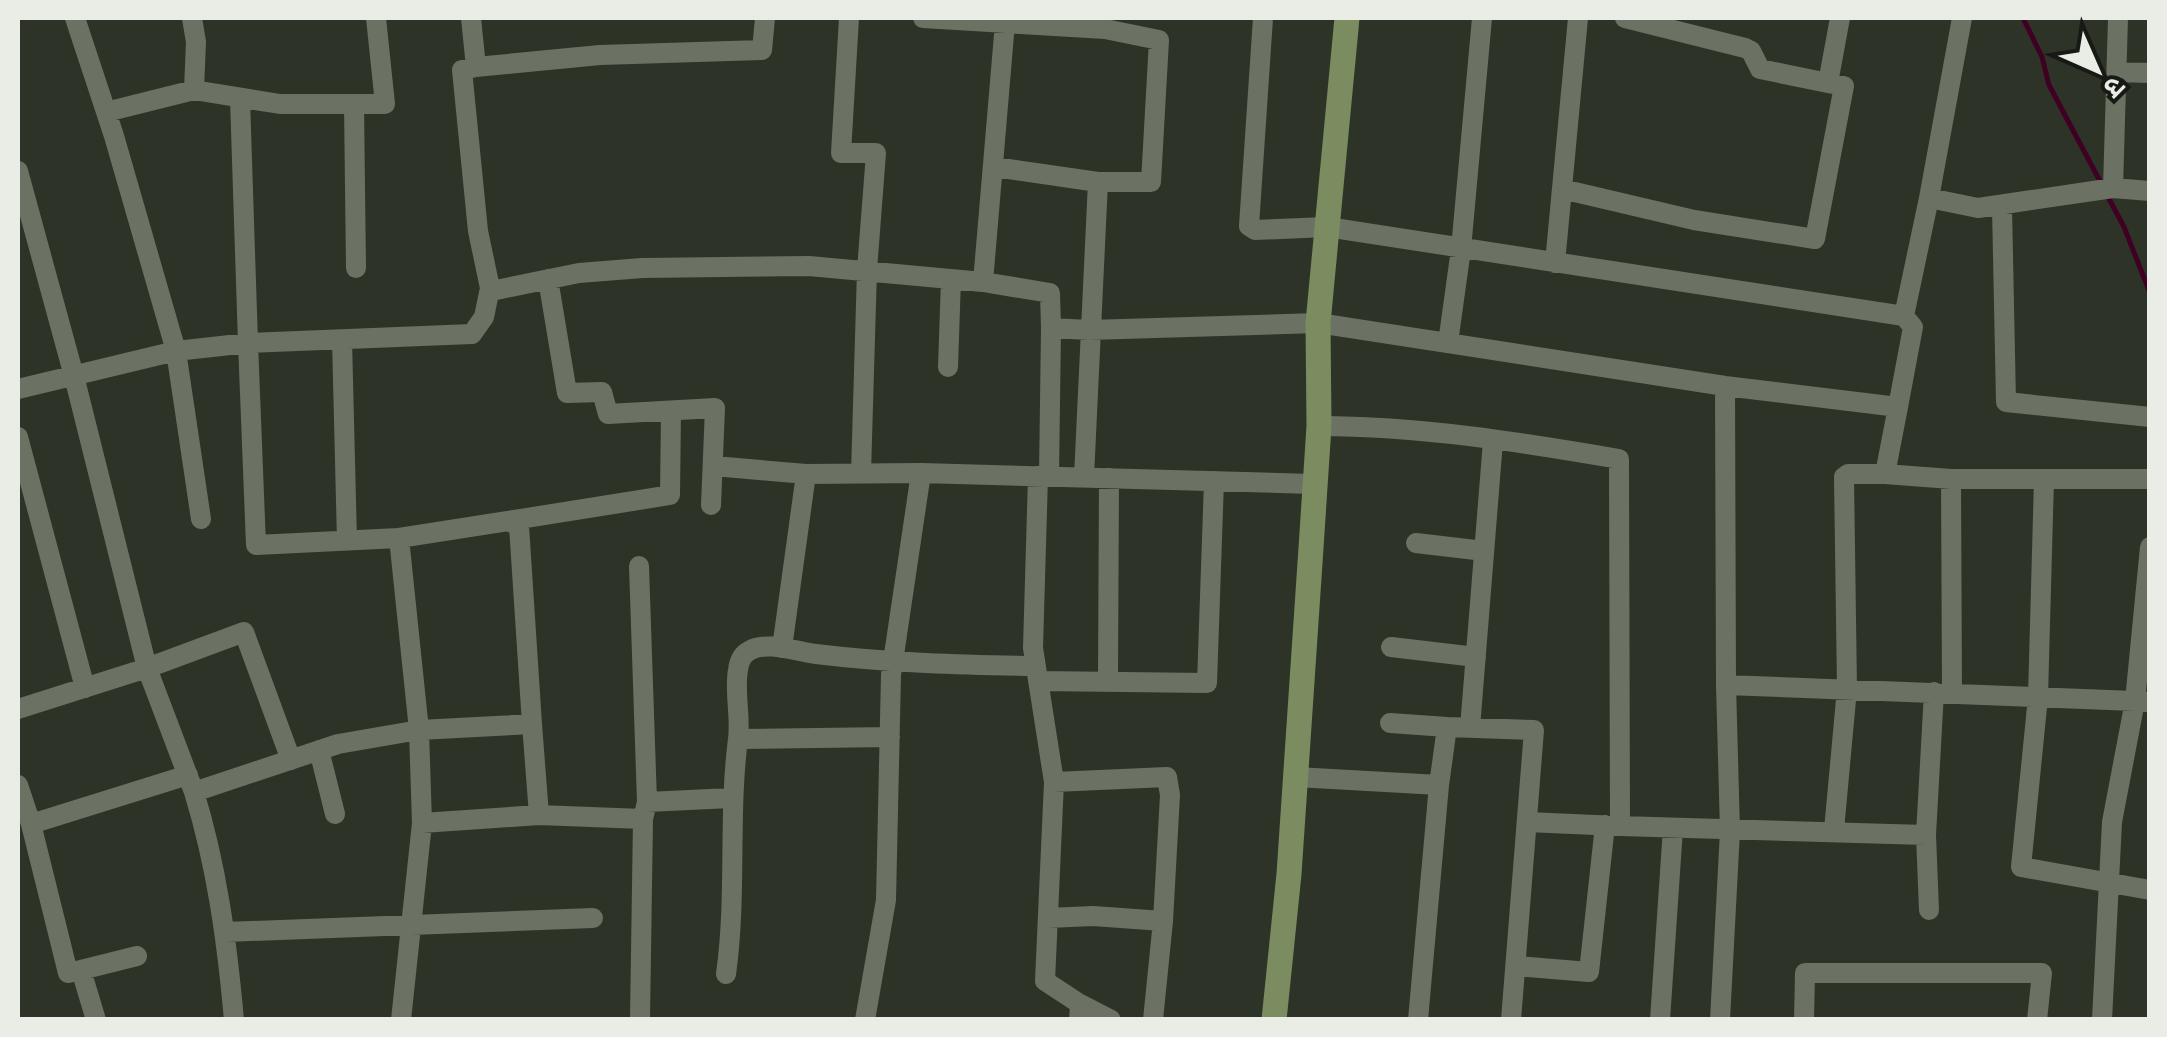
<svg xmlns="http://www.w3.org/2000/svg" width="2167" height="1037" font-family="'Playfair Display','Noto Sans Devanagari',serif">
<rect width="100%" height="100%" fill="#2e3327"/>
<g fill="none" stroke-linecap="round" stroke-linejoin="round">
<path stroke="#3f0023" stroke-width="5" d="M2023,18L2042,57L2049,85L2102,185
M2107,195L2124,227L2150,293"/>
<path stroke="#6b7163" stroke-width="20" d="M75,18L114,136L176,351L248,343L256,545L399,538L419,730L422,823L539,815L643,819L640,1020
M192,18L196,42L194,90
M471,18L476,67L600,55L762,50L765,18
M849,18L841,153H876L867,270L861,473
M923,18L1105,29L1159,40L1151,182H1098L1084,477
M1263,18L1249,226L1255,230L1327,227L1904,316L1929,198
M1625,18L1745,48L1751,51L1760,69L1828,83L1840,18
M1962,18L1929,198L1978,208L2113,188L2150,191
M476,67L462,70L478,231L490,288L496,290L579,273L642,268L809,266L983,282L1050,293L1051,328
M2117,72L2150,73
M240,99L248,343L472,334L484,317L490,288
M354,104L356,268
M106,112L194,90L280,104H385L376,18
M994,167L1098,182
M18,171L74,376L147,668L244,632L291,760
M2113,188L2118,18
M1562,189L1694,220L1815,239L1844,86L1828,83
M2002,207L2006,402L2150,417
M1555,263L1578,18
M548,279L567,393L602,392L608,414L715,408L711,505
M983,282L1005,23
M342,340L347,541
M1448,343L1461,249L1482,18
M948,367L951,279
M18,389L176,351L201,519
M1898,407L1885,474L1951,479H2150
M1319,426C1418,426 1521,442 1619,459L1620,826L1926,835
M18,437L85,688
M714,466L806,474L921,473
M1038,476L1033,648L1054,782L1045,981L1080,1004
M1049,476L1051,328L1089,330L1318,323L1725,386L1898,407L1913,327L1904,316
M1951,479L1952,693
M2044,479L2038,697L2021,867L2150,890
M508,521L670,495L671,411
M399,538L508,521L519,526L532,724
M1416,543L1484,551
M2150,547L2135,701L2150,702
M639,566L647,802L643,819
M1391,647L1476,657
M782,648L806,474
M1108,680L1109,478
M1038,681L1207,683L1214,481
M1726,685L2135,701L2112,822L2102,1020
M18,709L147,668L194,792
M1390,723L1447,727
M1470,728L1493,441
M738,739L890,737
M319,750L335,814
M1296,777L1439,785L1418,1020
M1054,782L1167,777L1170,795L1163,921L1153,1020
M18,785L31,824L68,973L81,970L96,1020
M1439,785L1447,727L1534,730L1511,1020
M647,802L731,798
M1527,822L1618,826
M31,824L188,775
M1834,830L1847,689L1844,477L1848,474H1885
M1929,910L1926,835L1934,692
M1048,918L1093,916L1163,921
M226,932L593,918
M1516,966L1589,972L1605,825
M81,970L137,956
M726,974C737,896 728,816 738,739C741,716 734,692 738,670C739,662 741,655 749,651C767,640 797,652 816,654C889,663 962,665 1036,666
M234,1020C227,942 217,867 194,792L338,744L419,730L532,724L539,815
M401,1020L422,823
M865,1020L886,900L891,675L921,473L1313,484
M1079,1020L1080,1004L1111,1020
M1660,1020L1673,828
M1720,1020L1730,831L1726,685L1725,386
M1804,1020L1805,973H2042L2037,1020"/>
<path stroke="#7b8d60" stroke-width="25" d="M1274,1020L1289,874L1311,548L1319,426L1318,323L1347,18"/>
</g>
<rect width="2167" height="1037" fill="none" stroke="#eaede6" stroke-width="40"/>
<g transform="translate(2097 70) rotate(135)" stroke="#171a14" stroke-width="8" paint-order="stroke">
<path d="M0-8L18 38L0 25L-18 38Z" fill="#eaede6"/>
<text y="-15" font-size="28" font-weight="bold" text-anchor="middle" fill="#eaede6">उ</text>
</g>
</svg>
